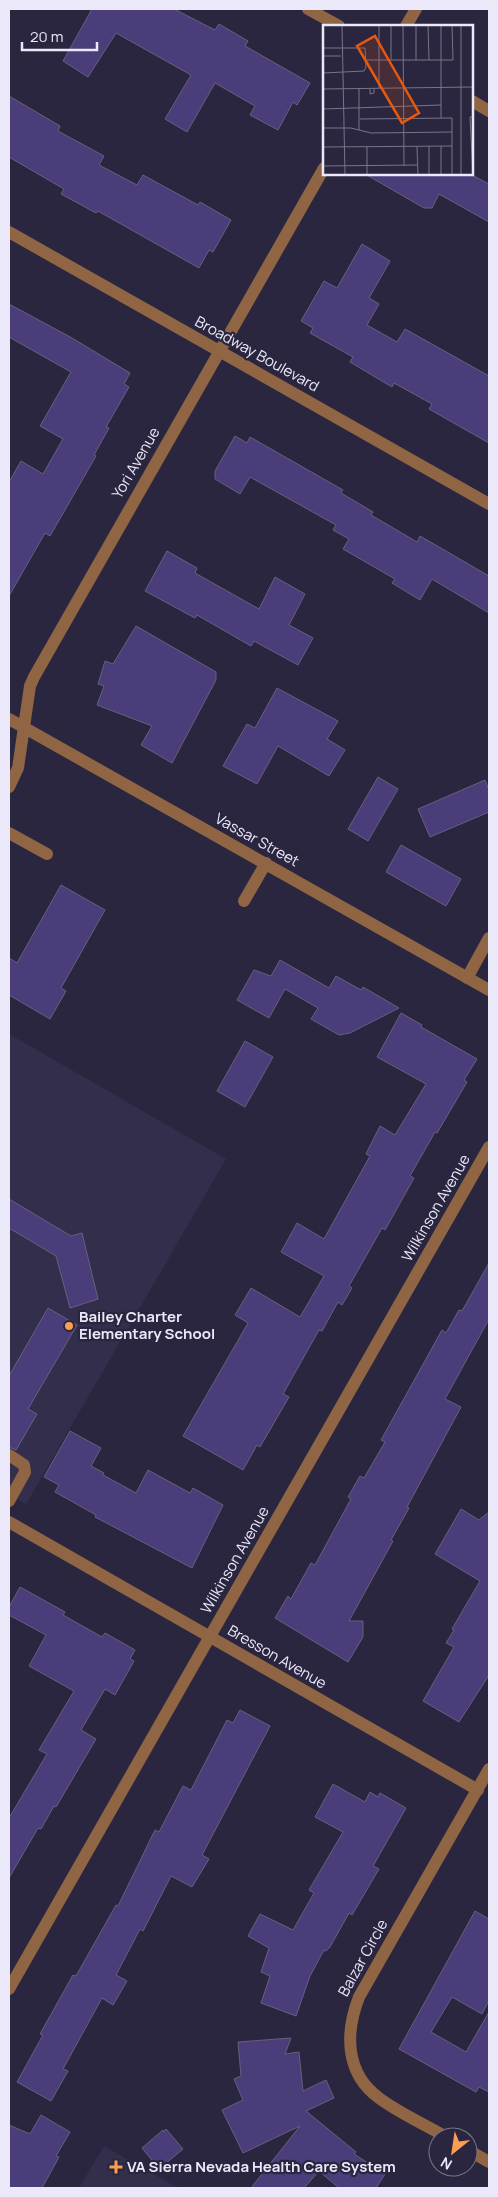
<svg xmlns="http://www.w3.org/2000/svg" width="498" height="2197" font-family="Manrope,sans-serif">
<rect width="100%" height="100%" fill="#2b263f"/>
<path fill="#342e4d" d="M9,1034L226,1159L26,1504L9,1494Z
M104,2146L178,2188H79Z"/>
<path fill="#4a3d7a" stroke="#65617d" d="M92,9H174L215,30L219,24L248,41L245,46L310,83L297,105L293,102L278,130L250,115L255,106L215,83L187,132L165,119L191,75L116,33L88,77L63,61Z
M9,96L60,126L58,131L104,156L99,165L137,185L143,175L198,205L200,202L231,220L213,252L209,250L199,268L98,211L96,213L61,194L64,189L9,157Z
M365,174H470L489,184V222L439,194L432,208H424Z
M362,244L390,261L369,298L379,304L367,325L397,342L405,329L489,376V443L429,409L432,404L394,383L392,387L350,362L353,357L310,333L313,328L301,321L324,281L337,288Z
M9,304L72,338L130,373L124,384L129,387L106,427L109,428L94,455L96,456L50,536L45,533L9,596V482L21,461L43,474L63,439L40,426L71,372L9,337Z
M235,436L247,443L250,437L343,490L341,493L373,512L371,515L417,542L420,536L489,576V613L432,579L420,600L392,583L395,579L343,549L349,539L333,530L336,525L250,477L240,494L215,479V471Z
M167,551L197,568L195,573L259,609L275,577L305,594L289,625L313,638L298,665L254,641L251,646L197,615L195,618L145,591Z
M136,626L216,672V680L172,763L141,745L152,726L97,705L104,686L98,684L105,661L113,664Z
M277,688L338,721L327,739L345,750L329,776L278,746L257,784L223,766L247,724L255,728Z
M378,777L398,789L368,841L348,829Z
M485,780L489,790V812L430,837L418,809Z
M401,845L461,879L446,906L386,872Z
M61,885L105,910L61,988L66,991L50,1019L9,995V958L17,963Z
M280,960L329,988L336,976L361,990L363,987L399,1008L350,1033L339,1035L311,1019L318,1008L285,989L269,1018L237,1000L254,970L271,976Z
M401,1013L422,1025L421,1027L477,1059L464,1080L467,1082L437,1133L435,1132L410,1176L414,1178L385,1230L382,1228L349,1286L352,1288L342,1305L338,1302L322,1331L319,1330L283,1394L289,1397L260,1447L257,1445L243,1470L183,1436L248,1323L235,1315L251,1288L300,1317L324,1276L281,1252L297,1223L324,1239L370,1156L366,1154L380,1126L395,1135L426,1084L377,1057Z
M245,1041L273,1057L245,1107L217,1091Z
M9,1199L71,1236L82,1233L98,1299L70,1308L56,1256L9,1228Z
M489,1263V1319L445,1399L461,1407L407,1507L409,1508L391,1540L393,1541L349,1621H363V1637L348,1662L275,1618L288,1596L291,1599L311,1563L315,1565L351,1499L348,1497L360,1476L364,1478L385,1442L381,1440L442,1330L446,1333L459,1310L462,1311Z
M48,1308L77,1325L28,1409L37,1414L16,1450L9,1447V1376Z
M70,1431L101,1448L91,1466L104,1473L103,1475L136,1493L148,1470L190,1493L193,1488L223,1505L192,1568L95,1517L96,1515L55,1492L59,1485L44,1477Z
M461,1509L479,1520L489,1512V1675L459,1722L423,1701L454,1647L446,1643L454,1630L452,1629L480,1581L435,1554Z
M20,1587L65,1612L63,1615L102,1637L105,1633L135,1650L130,1659L134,1661L115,1695L105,1689L81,1730L96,1739L56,1807L54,1806L41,1829L38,1828L9,1878V1818L47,1754L39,1750L74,1691L29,1666L46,1635L9,1615V1607Z
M240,1710L270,1726L202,1855L209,1859L192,1887L171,1876L143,1931L140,1929L116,1975L127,1981L113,2005L102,1998L63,2069L68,2071L51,2101L17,2082L43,2035L40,2034L73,1975L76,1976L116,1905L118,1906L155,1830L159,1832L183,1786L191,1790L227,1720L233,1723Z
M333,1784L365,1802L370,1792L378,1797L380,1793L406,1808L373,1866L379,1869L352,1915L349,1913L330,1947L326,1951L324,1950L310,1976L296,2016L261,2003L270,1976L261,1972L269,1948L248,1936L260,1914L293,1930L314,1893L309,1890L343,1832L315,1817Z
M475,1911L489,1919V2000L482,2014L452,1997L431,2032L466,2052L489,2012V2092L479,2087L476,2092L399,2049Z
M291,2038L285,2054L299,2052L303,2091L326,2080L334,2098L306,2111L356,2152L354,2154L385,2174L376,2188H339L319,2171L304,2188H251L300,2126L243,2153L222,2110L243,2100L234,2079L241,2076L238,2042Z
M41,2115L70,2132L56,2156L59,2157L42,2188H9V2125L30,2134Z
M166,2129L183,2149L159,2169L142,2148L163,2130L164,2132Z"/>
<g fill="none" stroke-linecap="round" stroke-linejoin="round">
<path stroke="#8f6544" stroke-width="12" d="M308,9L339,26
M406,26L416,9
M472,101L489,111
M9,232L489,504
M9,719L489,990
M9,787L18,768L30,686L34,677L324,168
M9,833L47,854
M244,901L266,863
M467,978L489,938
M9,1455L24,1465L25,1472L9,1501
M9,1522L478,1790
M9,1989L489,1147
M446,2137C424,2124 399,2113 379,2098C345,2073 345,2033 359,1997L489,1769
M468,2150L489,2162"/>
</g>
<g fill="#fb9e51" stroke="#2b263f" stroke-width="2">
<circle cx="69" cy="1326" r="5"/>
<path d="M113.5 2159.5h5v5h5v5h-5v5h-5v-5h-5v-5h5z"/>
</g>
<g text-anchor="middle" stroke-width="4.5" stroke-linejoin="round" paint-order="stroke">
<g font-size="15" fill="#ebe9f9" stroke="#2b263f">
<text transform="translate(257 354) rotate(29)" y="5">Broadway Boulevard</text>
<text transform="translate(136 463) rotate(-60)" y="5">Yori Avenue</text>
<text transform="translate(257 840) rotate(29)" y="5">Vassar Street</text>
<text transform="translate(436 1208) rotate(-60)" y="5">Wilkinson Avenue</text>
<text transform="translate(235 1560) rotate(-60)" y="5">Wilkinson Avenue</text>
<text transform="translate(277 1657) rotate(30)" y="5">Bresson Avenue</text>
<text transform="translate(363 1958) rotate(-61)" y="5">Balzar Circle</text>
</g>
<g font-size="15" font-weight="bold" fill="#ebe9f9" stroke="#2b263f" text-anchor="start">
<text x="79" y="1322">Bailey Charter<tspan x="79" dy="17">Elementary School</tspan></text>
<text x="127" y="2172">VA Sierra Nevada Health Care System</text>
</g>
</g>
<g transform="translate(323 25)">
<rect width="150" height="150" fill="#2b263f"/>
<path fill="none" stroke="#787489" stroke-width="1" d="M19,0L22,150M56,0V63M68,0V35M80,0L81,141M93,0V35M105,0L106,35M0,23H42L43,42L41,46L0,48M0,31H18M43,35H130L129,0M47,63V69L51,68V63M0,64L150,62M0,84L118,80M118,93V0M37,94L129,93V150M0,103H28L48,108L129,107M36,105V63M118,121V150M0,122L129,121M94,122L95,150M0,141L94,140M44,150V122M106,150V121M138,150V0M150,150L147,92H150"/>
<path fill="#e8590c" fill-opacity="0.15" stroke="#e8590c" stroke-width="2.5" d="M52,11L96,88L79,98L34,21Z"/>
<rect width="150" height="150" fill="none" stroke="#ebe9f9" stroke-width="2.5"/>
</g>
<rect width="498" height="2197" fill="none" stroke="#ebe9f9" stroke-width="20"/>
<g transform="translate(453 2152) rotate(210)"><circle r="24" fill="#2b263f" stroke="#787489"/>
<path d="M0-4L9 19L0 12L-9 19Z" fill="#fb9e51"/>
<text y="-8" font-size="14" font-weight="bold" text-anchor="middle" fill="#ebe9f9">N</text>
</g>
<path d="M22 42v8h75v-8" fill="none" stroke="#ebe9f9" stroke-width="2.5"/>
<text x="30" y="42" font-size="15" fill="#ebe9f9" stroke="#2b263f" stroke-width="4" paint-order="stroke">20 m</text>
</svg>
